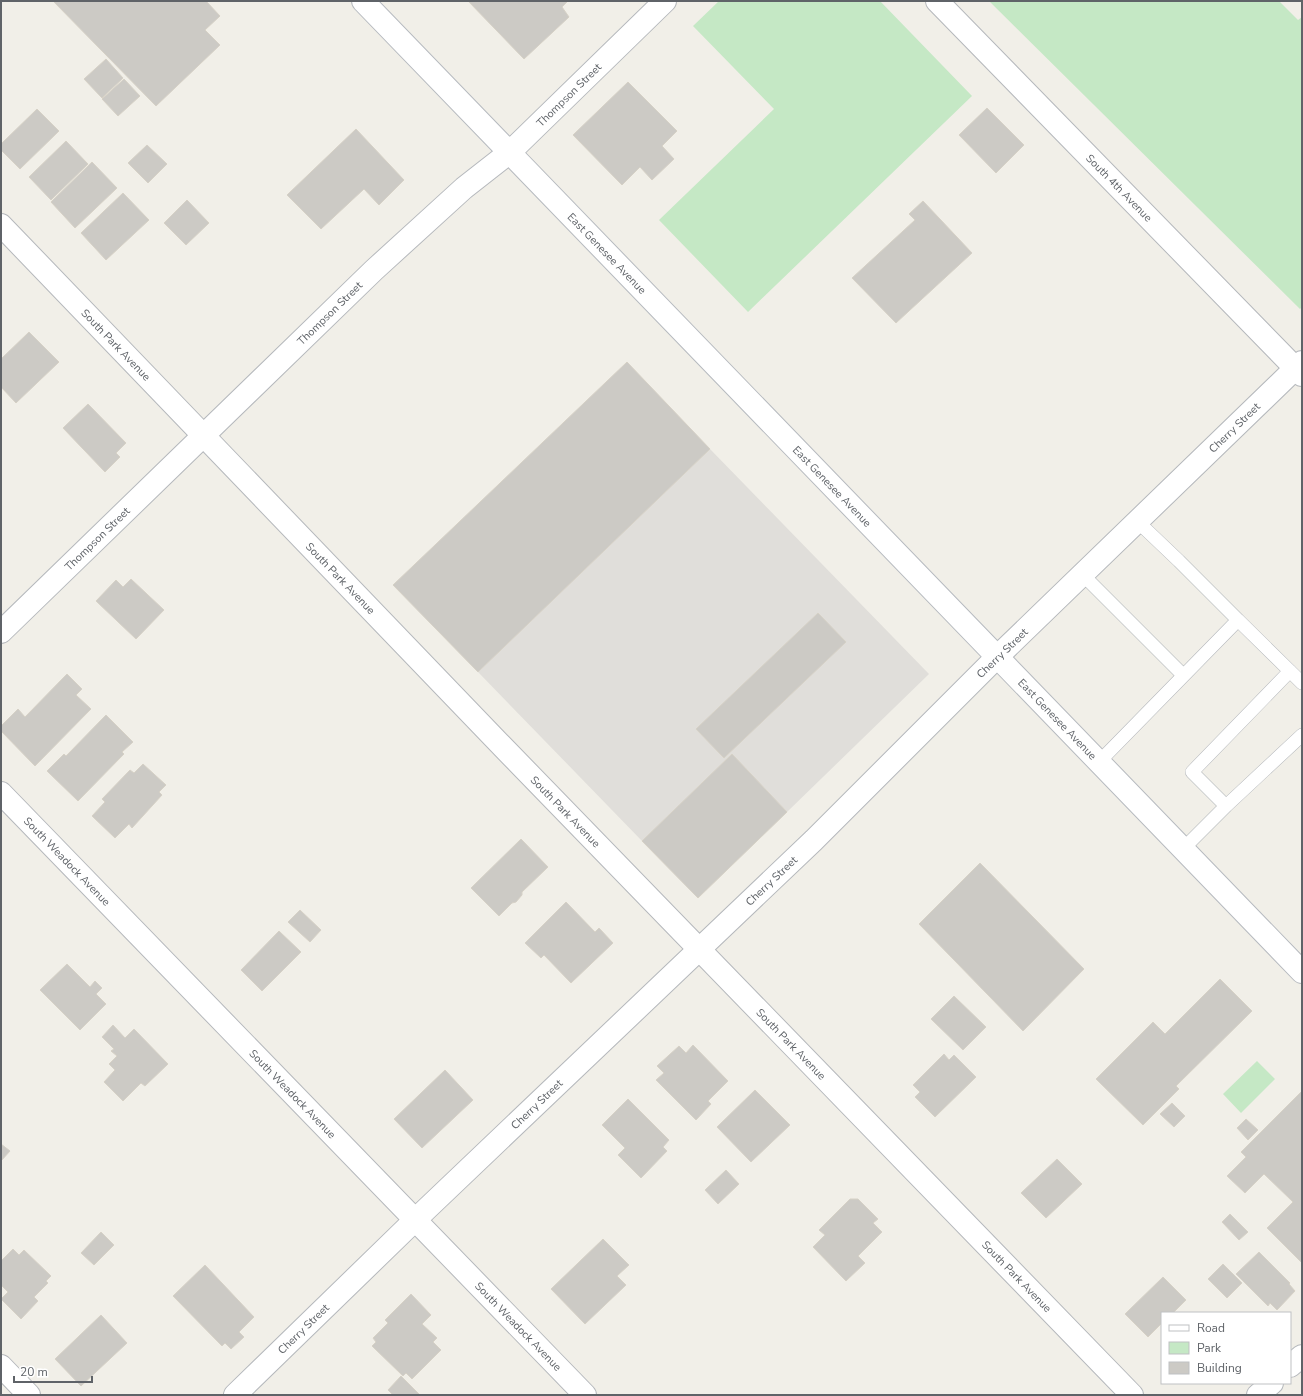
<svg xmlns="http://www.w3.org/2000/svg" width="1303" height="1396" font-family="'Nunito Sans',sans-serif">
<rect width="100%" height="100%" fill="#f1efe8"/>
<path fill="#e0deda" d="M710,449L929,674L787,812L732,755L642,841L478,672Z"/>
<path fill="#c5e8c5" d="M719,1H880L972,96L748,312L659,220L774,109L693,26Z
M989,1H1279L1298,20L1302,17V307L1300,309Z
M1257,1061L1275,1079L1241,1113L1223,1094Z"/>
<path fill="#cccac5" stroke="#d6d1c6" d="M53,1H206L220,16L205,30L220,45L156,106Z
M468,1H568L562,7L569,17L524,59Z
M106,59L123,78L102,98L84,79Z
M124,79L140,96L118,116L102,99Z
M628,82L677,131L662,146L674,159L652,180L640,167L622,185L573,135Z
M987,108L1024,145L996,173L959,135Z
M37,109L59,131L20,169L1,150V144Z
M356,129L404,180L379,205L364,189L321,229L287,195Z
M66,141L88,164L51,200L29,177Z
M147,145L167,164L148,183L128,163Z
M92,162L117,188L75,228L51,202Z
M123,193L149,220L106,260L81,233Z
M187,200L209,223L186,245L164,223Z
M923,201L972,253L896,323L852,278L915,220L909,214Z
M29,332L59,362L16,403L1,387V359Z
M627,362L710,449L478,672L393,585Z
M88,404L126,443L116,453L120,457L105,472L63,428Z
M131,579L164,610L136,639L96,601L116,580L123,587Z
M818,613L846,642L724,758L696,729Z
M67,674L82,689L76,695L91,709L35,766L1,731V726L18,709L25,717Z
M106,715L133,742L122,752L124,754L78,801L47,771L64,754L66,756Z
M732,754L787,812L698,898L642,841Z
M143,764L166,785L159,792L162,795L132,828L129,824L115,838L92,816L105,802L102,799L130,770L134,773Z
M521,839L548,867L522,892V895L516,902L512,903L499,916L471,888Z
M980,863L1084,969L1023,1031L919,924Z
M566,902L595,932L599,928L613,943L571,983L544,955L541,958L525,943Z
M300,910L321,930L310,942L288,922Z
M279,931L301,952L262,991L241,970Z
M67,964L90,987L95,981L102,988L96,994L106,1004L80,1030L40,990Z
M1220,979L1252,1011L1176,1086L1179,1089L1143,1125L1096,1079L1153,1022L1165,1034Z
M954,996L986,1027L963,1050L931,1019Z
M113,1025L125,1038L134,1029L168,1064L145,1086L141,1083L123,1101L104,1082L115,1070L109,1064L117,1056L111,1051L114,1049L102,1037Z
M693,1045L728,1081L708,1101L711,1104L696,1120L656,1080L664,1073L657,1066L679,1046L686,1053Z
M944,1054L949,1060L954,1055L976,1077L935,1117L915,1097L920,1092L913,1085Z
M445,1070L473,1100L422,1148L394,1119Z
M755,1090L790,1125L751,1162L717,1127Z
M1302,1091V1263L1267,1228L1293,1202L1264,1174L1245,1193L1227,1176L1246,1157L1241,1152Z
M628,1099L669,1140L663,1147L667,1151L641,1178L618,1155L625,1148L602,1125Z
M1172,1103L1185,1116L1174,1127L1160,1114Z
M1246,1119L1258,1130L1248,1140L1237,1128Z
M1,1144L10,1151L1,1161Z
M1057,1159L1082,1184L1046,1218L1021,1193Z
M726,1170L739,1184L718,1204L705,1190Z
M850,1199H858L878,1219L873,1223L882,1232L858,1256L865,1263L846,1281L813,1247L825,1235L819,1230Z
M1230,1214L1248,1232L1239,1240L1222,1222Z
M101,1232L114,1245L94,1265L81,1253Z
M603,1239L629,1265L617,1276L626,1285L585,1324L551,1289Z
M13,1249L19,1255L24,1250L51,1276L46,1281L48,1283L34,1297L38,1301L21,1319L1,1299L8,1292L1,1285V1261Z
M1259,1252L1290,1283L1289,1284L1295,1291L1277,1310L1270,1303L1268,1306L1236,1274Z
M1223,1264L1242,1283L1227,1298L1208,1279Z
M205,1265L254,1317L239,1332L244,1337L231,1349L225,1343L222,1346L173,1296Z
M1163,1277L1186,1300L1173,1313H1162V1323L1148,1337L1125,1314Z
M411,1294L431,1315L422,1324L437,1338L433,1342L441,1350L412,1379L406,1373L403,1376L372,1346L376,1342L373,1338L388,1323L385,1320Z
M101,1315L127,1343L81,1386L55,1359Z
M401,1376L420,1395H393L388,1390Z"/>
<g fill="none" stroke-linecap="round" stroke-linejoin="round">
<g stroke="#b5b8bc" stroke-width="14">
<path id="service" d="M1137,521L1179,561L1238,620
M1083,575L1183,675
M1099,762L1238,620L1302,683
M1226,806L1192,772L1290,671
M1183,849L1226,806L1302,735"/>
</g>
<g stroke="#b5b8bc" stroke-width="24">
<g id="minor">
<path id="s1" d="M937,1L1302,375"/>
<path id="s2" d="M1,225L499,743L1132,1395"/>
<path id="s3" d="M1,632L374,270L464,188L510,152"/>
<path id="s4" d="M1,793L585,1395"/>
<path d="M1,1366L29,1395"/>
<path d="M1290,1366L1302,1356"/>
<path id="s5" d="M235,1395L415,1220L814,840L997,657"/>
<path d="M1258,1395L1272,1383"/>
</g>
</g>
<g stroke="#b5b8bc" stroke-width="24">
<g id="tertiary">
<path id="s6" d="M510,152L665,1"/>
<path id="s7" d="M997,657L1302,362"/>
</g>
</g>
<g stroke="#b6babf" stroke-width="24">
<g id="secondary">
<path id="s8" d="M363,1L1302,972"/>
</g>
</g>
<use href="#service" stroke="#fff" stroke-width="13"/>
<use href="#minor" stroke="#fff" stroke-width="22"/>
<use href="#tertiary" stroke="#fff" stroke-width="22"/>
<use href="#secondary" stroke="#fff" stroke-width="22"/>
</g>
<g text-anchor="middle" stroke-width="3" stroke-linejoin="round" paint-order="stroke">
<g font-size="11" fill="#5f6368" stroke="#fff">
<text dy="4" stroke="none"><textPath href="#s6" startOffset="82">Thompson Street</textPath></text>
<text dy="4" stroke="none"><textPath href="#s1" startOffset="261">South 4th Avenue</textPath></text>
<text dy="4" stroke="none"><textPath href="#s8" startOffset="351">East Genesee Avenue</textPath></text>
<text dy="4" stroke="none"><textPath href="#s3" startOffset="458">Thompson Street</textPath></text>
<text dy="4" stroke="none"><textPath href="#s2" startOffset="166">South Park Avenue</textPath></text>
<text dy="4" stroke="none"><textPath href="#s7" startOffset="330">Cherry Street</textPath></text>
<text dy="4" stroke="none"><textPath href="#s8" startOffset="675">East Genesee Avenue</textPath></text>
<text dy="4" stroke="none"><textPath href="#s3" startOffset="134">Thompson Street</textPath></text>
<text dy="4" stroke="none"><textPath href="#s2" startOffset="490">South Park Avenue</textPath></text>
<text transform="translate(1002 653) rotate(-44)" y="4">Cherry Street</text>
<text dy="4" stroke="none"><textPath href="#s8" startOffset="999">East Genesee Avenue</textPath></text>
<text dy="4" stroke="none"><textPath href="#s2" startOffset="814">South Park Avenue</textPath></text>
<text dy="4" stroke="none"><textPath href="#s4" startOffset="95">South Weadock Avenue</textPath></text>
<text dy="4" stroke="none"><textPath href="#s5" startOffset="743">Cherry Street</textPath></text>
<text dy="4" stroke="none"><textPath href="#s2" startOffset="1138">South Park Avenue</textPath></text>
<text dy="4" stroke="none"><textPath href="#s4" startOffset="419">South Weadock Avenue</textPath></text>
<text dy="4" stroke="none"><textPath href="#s5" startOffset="419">Cherry Street</textPath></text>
<text dy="4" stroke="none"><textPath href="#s2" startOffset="1462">South Park Avenue</textPath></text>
<text dy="4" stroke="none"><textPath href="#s4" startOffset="743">South Weadock Avenue</textPath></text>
<text dy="4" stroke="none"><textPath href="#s5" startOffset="95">Cherry Street</textPath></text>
</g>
</g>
<rect width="1303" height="1396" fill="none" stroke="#5f6368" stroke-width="4"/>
<rect x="1161" y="1312" width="130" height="72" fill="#ffffff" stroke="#bfc1c3"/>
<rect x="1169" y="1325" width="20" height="6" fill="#ffffff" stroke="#bfc1c3"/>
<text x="1197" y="1332" font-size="12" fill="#5f6368">Road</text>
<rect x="1169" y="1342" width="20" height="12" fill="#c5e8c5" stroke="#bfc1c3"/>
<text x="1197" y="1352" font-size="12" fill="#5f6368">Park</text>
<rect x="1169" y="1362" width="20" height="12" fill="#cccac5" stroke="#bfc1c3"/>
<text x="1197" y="1372" font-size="12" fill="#5f6368">Building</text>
<path d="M14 1376v6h78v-6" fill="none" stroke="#5f6368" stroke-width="2"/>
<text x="20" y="1376" font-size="12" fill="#5f6368" stroke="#ffffff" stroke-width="3" paint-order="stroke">20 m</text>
</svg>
